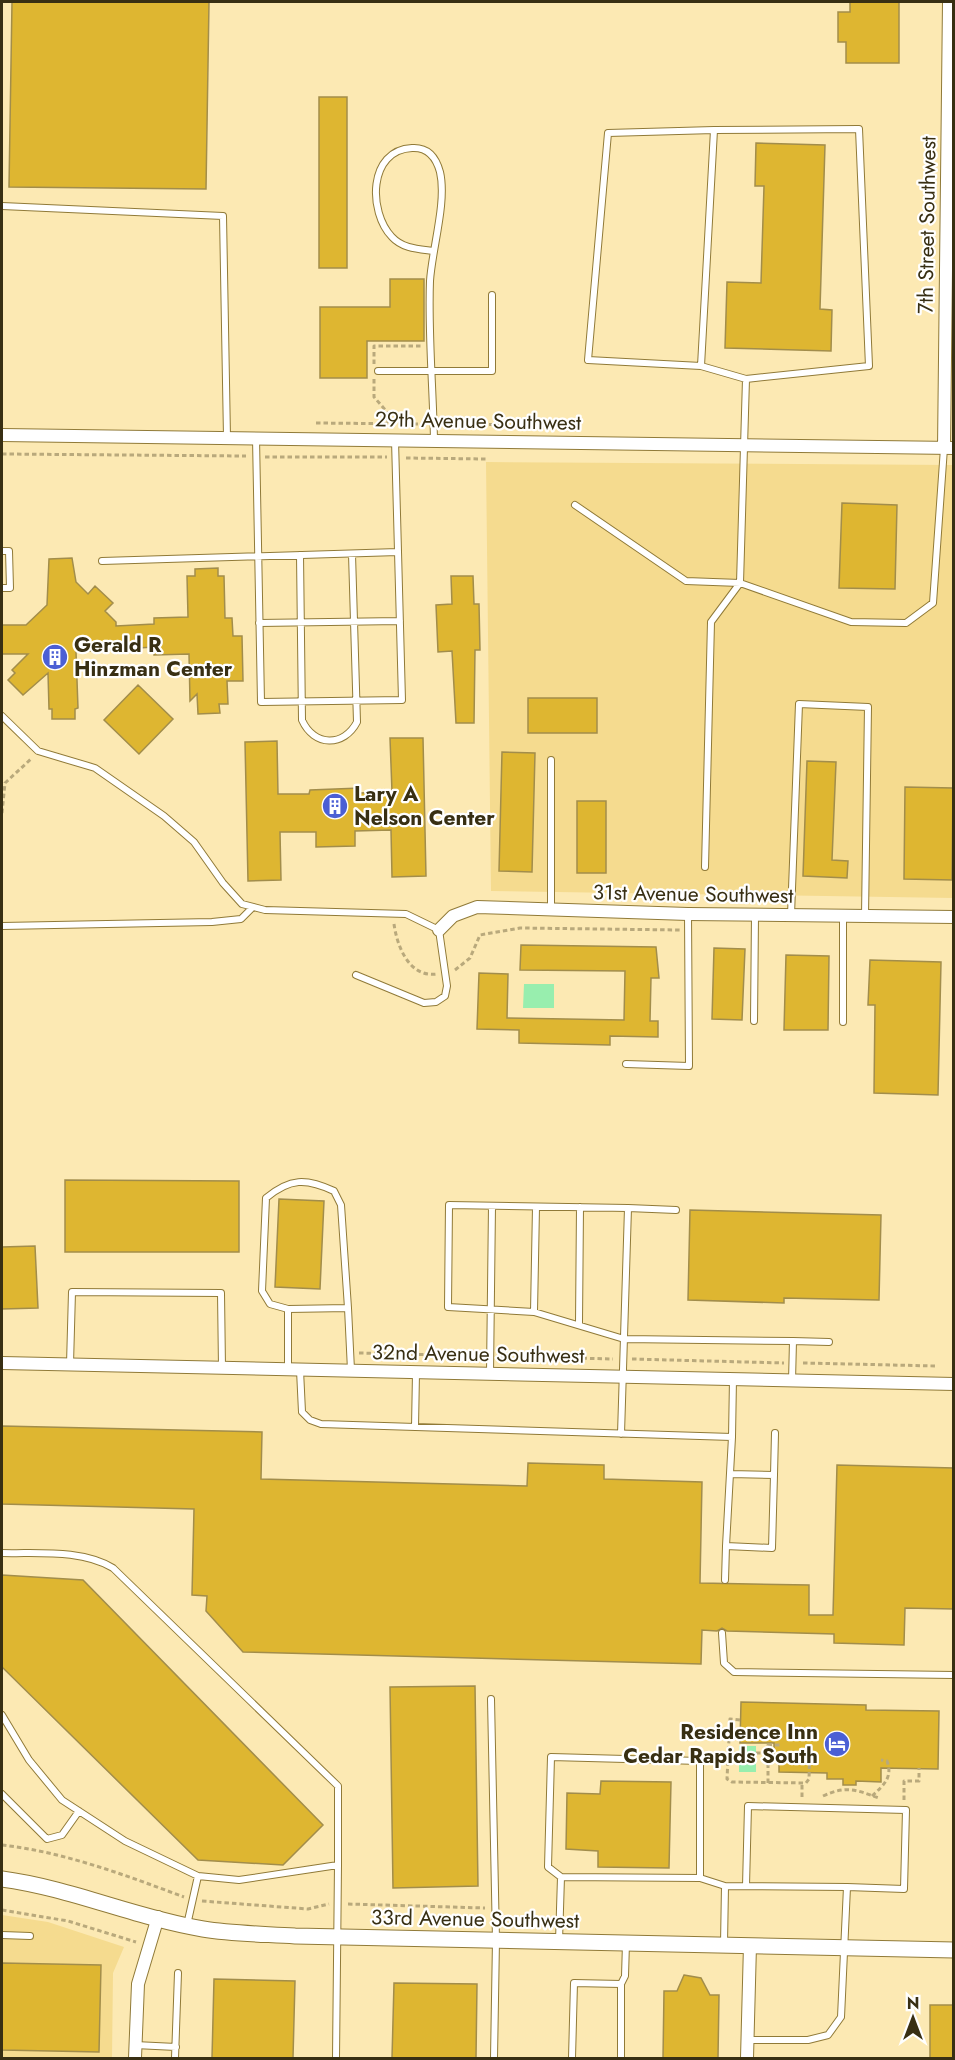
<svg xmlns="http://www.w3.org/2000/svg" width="955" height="2060" font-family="Jost,sans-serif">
<rect width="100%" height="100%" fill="#fce9b3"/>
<path fill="#f5db8f" d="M486,462L953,465V898L491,891Z
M2,1915L48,1922L124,1947L113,1973L112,2058H2Z"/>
<path fill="#98eeae" d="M524,984H554V1008H523Z
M739,1746H756V1772H739Z"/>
<path fill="#deb631" stroke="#a28d4b" stroke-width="1.5" d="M12,2H209L206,189L9,187Z
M850,2H899V63H846V42H838V12H850Z
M319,97H347V268H319Z
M756,143L825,145L820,309L832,310L831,351L725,348L727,282L761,283L764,186H755Z
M390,279H424V341H367V378H320V307H390Z
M842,503L897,505L895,589L839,588Z
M72,558L76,582L88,594L95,586L113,603L105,611L116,622V626L154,624V618L188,617L187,576H195V569L218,568V576H224L225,618H232L233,636H242L243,681H227L228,704H219L220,713L198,714L197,694L190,701L189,654L154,655V647L76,652L78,708L75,709V719H52V709H49L48,673L23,695L8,680L15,673L12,670L28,654H2V625H26L47,605L49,559Z
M451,576H473L474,604H479L480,650H475L474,723H456L452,651L438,652L436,605L452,604Z
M138,685L173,719L139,754L104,720Z
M528,698H597V733H528Z
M390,738H423L426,876L392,877L391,830L355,831V846L316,847V832H280L281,880L248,881L245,742L277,741L278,794H309L310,790L360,788V793L392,792Z
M502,752L535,753L532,872L499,871Z
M807,761L836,762L832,860L848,861L847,878L803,876Z
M905,787L953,788L952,880L904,879Z
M577,801H606V873H577Z
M521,945L656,947L659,978H651L650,1021H658V1037L610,1036V1045L519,1043V1030L477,1029L479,973L508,974L507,1018L624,1020L625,971L520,970Z
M714,948L745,949L742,1020L712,1019Z
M786,955L829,956L828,1030H784Z
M870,960L941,962L938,1095L874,1093L875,1005H868Z
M65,1180L239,1181V1252H65Z
M279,1199L324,1201L320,1289L275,1287Z
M690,1210L881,1215L879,1300L784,1298V1303L688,1300Z
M35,1246L38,1308L2,1309V1247Z
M2,1426L262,1432L261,1479L527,1486L528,1463L604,1465V1479L702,1482L700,1583L809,1585V1615H833L837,1465L954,1468V1609L905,1608L904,1645L834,1643V1634L727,1631L722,1628L717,1631L702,1630L701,1664L243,1652L206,1611L207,1596L192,1595L194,1509L2,1504Z
M2,1575L83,1580L323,1825L283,1865L198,1860L2,1667Z
M475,1686L478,1886L393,1888L390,1687Z
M741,1702L866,1705V1710L939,1711L938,1769L881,1768V1782L856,1781V1785H843V1779H827V1773L779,1772V1760H774V1743H740Z
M601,1781L671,1782L669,1868L598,1867V1851L566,1849L567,1793L600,1794Z
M2,1963L101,1965L99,2052L2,2050Z
M684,1975L701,1978L710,1995H719L718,2058H663L664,1991H677Z
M214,1979L295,1981L293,2058H212Z
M394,1983L477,1984L476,2058H392Z
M930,2005H954V2058H930Z"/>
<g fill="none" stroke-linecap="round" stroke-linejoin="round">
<g stroke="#907a38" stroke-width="8">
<path id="service" d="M2,206L223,216L227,437
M701,366L588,360L608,133L714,130
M378,371H492V295
M256,438L261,702L402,700L395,440
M434,440C433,387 428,333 430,281C432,249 447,202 440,172C436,157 428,147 412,148C368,150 368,212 392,237C403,249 419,249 434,251
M575,505L686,581L740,583L851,622L906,623L933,603L944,448
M2,551H9L10,588H2
M300,555L302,720C314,747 344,747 357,722L352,554
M102,561L398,552
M259,623L400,621
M2,716L38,751L95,768L164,816L194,842L223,883L242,904L265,910L406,914L439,930L447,986L445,996L436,1002L424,1003L356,975
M705,867L711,622L740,583L746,379L701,366L714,130L859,129L869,366L746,379
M551,909V760
M791,915L799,704L868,707L865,916
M843,916V1022
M2,926L212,922L241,919L252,908
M754,1021L755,915
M626,1064L689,1066L688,914
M628,1208L676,1210
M288,1309L270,1304L262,1291L266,1198C290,1178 306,1178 334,1191L341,1205L348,1308
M534,1312L536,1207
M579,1323L580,1207
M793,1341L829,1342
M70,1364L72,1292L221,1293L222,1368
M288,1369V1309L348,1308L351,1370
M300,1370L302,1412L310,1420L321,1424L732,1437L733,1379
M490,1373L492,1206
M415,1427L416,1373
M621,1434C624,1358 626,1283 628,1208L449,1205L448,1307L534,1312L624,1339L793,1341L792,1381
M730,1474L774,1475L772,1548L726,1546L732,1437
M774,1475L775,1433
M2,1553C38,1554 81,1549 113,1568L338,1786V1865
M725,1580L726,1546
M722,1633L724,1663L734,1672L954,1675
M491,1699L496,1940L494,2058
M2,1715L29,1760L62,1800L125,1841L198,1876L239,1880L338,1865L336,2058
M2,1794L47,1839L62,1835L79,1811
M700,1878L561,1877L548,1867L551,1757L700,1761V1878L725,1886L847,1887
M746,1886L748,1806L906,1810L904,1889L847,1887L841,2017L828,2035L808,2040H748
M187,1925L198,1876
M2,1935L30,1936
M559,1941L561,1877
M724,1944L725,1886
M621,1984V2058
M135,2045L176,2047
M175,2058L178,1973
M572,2058L574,1983L621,1984L625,1976L626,1943"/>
</g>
<g stroke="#907a38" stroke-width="14">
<path id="minor" d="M2,435L954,448
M944,448L949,2
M439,930L453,916L477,907L688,914L954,917
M2,1363L954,1384
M135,2058L138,1984L158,1917
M747,2058L750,1945"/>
</g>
<g stroke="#907a38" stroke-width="17">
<path id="tertiary" d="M2,1879C70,1888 136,1918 203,1929C233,1934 264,1934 295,1936L954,1950"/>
</g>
<path stroke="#b9a97c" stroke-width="3" stroke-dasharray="4.5 3" stroke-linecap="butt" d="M374,364V346H422
M374,379V397L388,413V423
M316,423L422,424
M444,424L535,425
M2,454L246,456
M265,457H387
M406,458L488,459
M2,813L5,783L31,759
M394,924C397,946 409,978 437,974
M455,970L470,958L480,935L520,928L680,930
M359,1353L481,1356
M500,1356L613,1359
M632,1359L784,1363
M803,1363L936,1366
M740,1720L730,1719L727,1779L732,1782L806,1783L809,1779L810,1744
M728,1752L739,1753
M756,1753H768
M768,1783V1745H782
M823,1796C847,1785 856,1790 879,1798
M872,1796C884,1785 893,1777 887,1761L881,1760
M802,1797V1784
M904,1800V1781H919V1768
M2,1845C64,1852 125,1875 184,1897
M202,1901L308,1909L329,1904
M348,1904L485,1908
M2,1910L68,1921L136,1942"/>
<use href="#service" stroke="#fff" stroke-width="6"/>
<use href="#minor" stroke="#fff" stroke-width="12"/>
<use href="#tertiary" stroke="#fff" stroke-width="15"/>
</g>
<defs>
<g id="building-disc" transform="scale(1.35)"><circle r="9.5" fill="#4b5fd4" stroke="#fff"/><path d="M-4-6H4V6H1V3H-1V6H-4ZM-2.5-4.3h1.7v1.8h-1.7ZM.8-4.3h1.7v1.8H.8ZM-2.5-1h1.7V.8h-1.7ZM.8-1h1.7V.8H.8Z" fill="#fff"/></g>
<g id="hotel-disc" transform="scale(1.35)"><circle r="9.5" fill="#4b5fd4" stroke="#fff"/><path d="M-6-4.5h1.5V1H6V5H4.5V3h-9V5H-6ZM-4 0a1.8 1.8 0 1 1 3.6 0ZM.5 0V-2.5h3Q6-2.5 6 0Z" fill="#fff"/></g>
</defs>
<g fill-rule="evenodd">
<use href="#building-disc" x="55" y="657"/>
<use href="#building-disc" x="335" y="806"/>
<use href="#hotel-disc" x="837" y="1744"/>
</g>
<g text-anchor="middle" stroke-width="4.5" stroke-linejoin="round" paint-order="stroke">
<g font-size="21" fill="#382f13" stroke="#fff">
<text transform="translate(927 225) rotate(-89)" y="7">7th Street Southwest</text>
<text transform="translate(478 421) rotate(1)" y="7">29th Avenue Southwest</text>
<text transform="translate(693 894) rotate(1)" y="7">31st Avenue Southwest</text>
<text transform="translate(478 1354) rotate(1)" y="7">32nd Avenue Southwest</text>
<text transform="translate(475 1919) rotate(1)" y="7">33rd Avenue Southwest</text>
</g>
<g font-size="21" font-weight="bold" fill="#382f13" stroke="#fff" text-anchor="start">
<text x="74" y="652">Gerald R<tspan x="74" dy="24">Hinzman Center</tspan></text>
<text x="354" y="801">Lary A<tspan x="354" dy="24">Nelson Center</tspan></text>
<text x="818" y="1739" text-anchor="end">Residence Inn<tspan x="818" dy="24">Cedar Rapids South</tspan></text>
</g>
</g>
<rect width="955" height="2060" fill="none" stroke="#382f13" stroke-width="6"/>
<g transform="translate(913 2018)" stroke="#ffffff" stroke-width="4.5" paint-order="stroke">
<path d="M0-4.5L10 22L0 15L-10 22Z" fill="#382f13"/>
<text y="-9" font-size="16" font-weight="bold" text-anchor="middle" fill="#382f13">N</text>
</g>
</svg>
